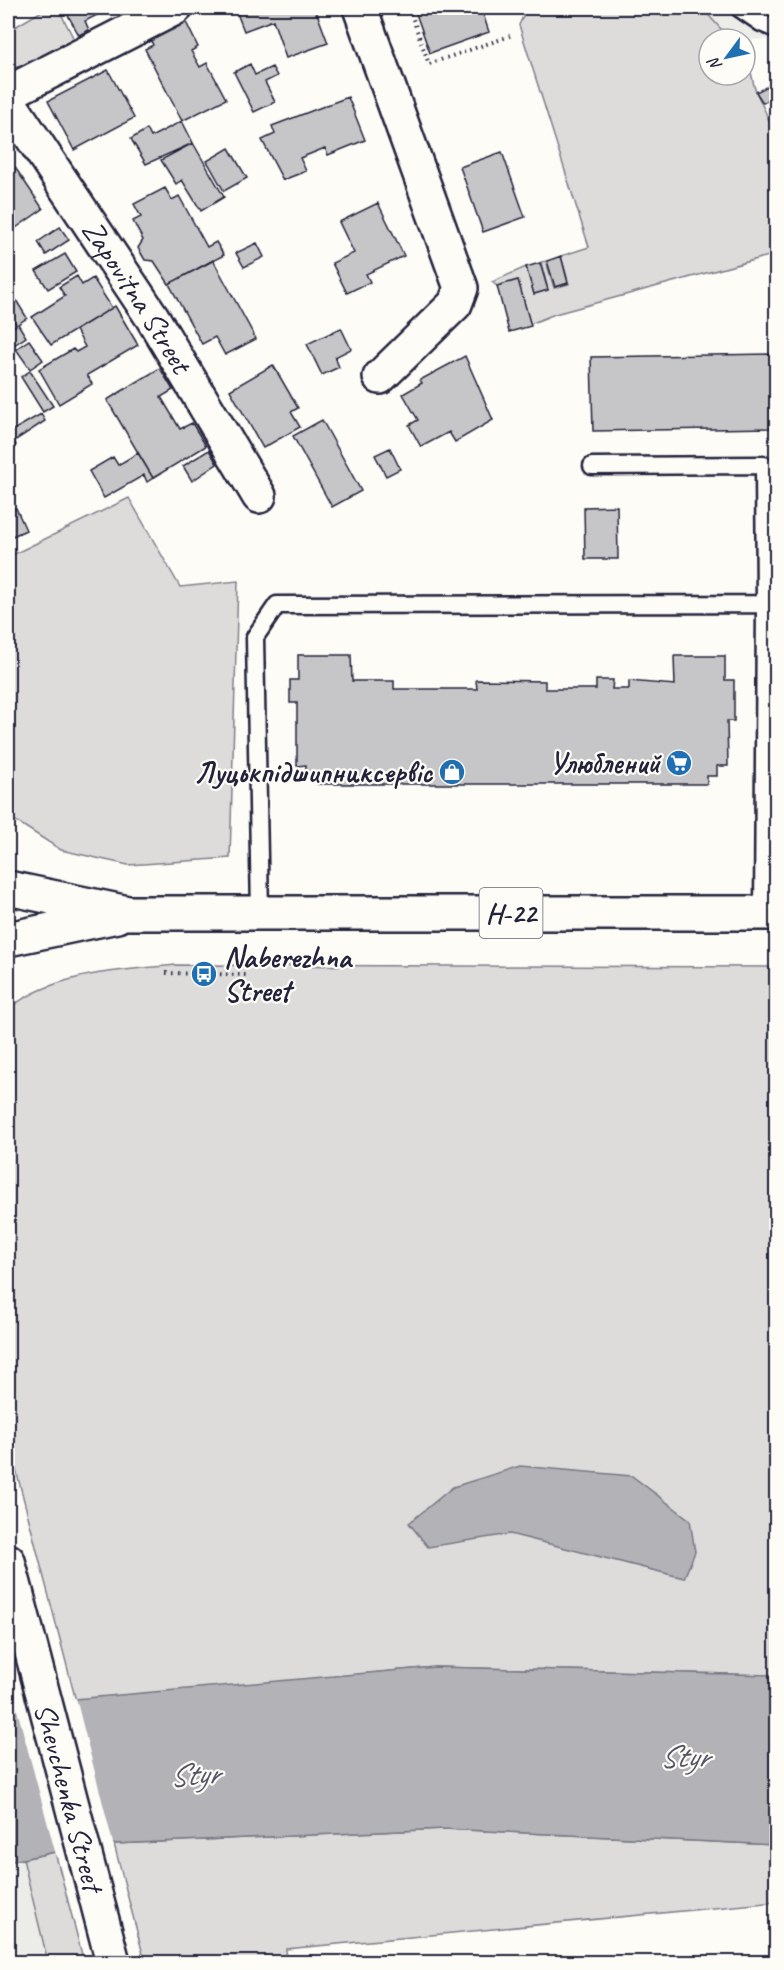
<svg xmlns="http://www.w3.org/2000/svg" width="784" height="1970" font-family="Caveat,sans-serif">
<rect width="100%" height="100%" fill="#fdfcf7"/>
<filter id="ink" filterUnits="userSpaceOnUse"><feTurbulence type="fractalNoise" baseFrequency=".0167" numOctaves="2"/><feDisplacementMap in="SourceGraphic" scale="12" xChannelSelector="R" yChannelSelector="G"/><feConvolveMatrix kernelMatrix="1 2 1 2 8 2 1 2 1" color-interpolation-filters="sRGB"/></filter>
<g filter="url(#ink)">
<path fill="#ecece9" d="M702,8H776V40L730,39Z
M23,1859L48,1962H8V1862Z"/>
<path fill="#dddcdb" stroke="#807f8b" stroke-width="1.5" d="M47,8H58L77,45L31,68L8,66V31Z
M527,8H702L730,39H709V75H745V59C754,72 751,82 757,94C765,111 773,126 776,146C781,177 776,221 776,254L555,314L530,324L518,280L497,286L492,282L526,267L534,294L548,290L541,262L546,261L554,288L569,284L561,256L589,247L519,25Z
M129,498L180,587L238,581L230,858L128,865L61,850L8,816V557Z
M175,965L776,967V1675L435,1667L76,1701L8,1439V1009C56,972 117,971 175,965Z
M444,1829L776,1845V1902L286,1949L287,1962H145L114,1844Z
M55,1852L84,1962H48L23,1859Z"/>
<path fill="#b2b2b7" stroke="#787885" stroke-width="1.5" d="M520,1466L632,1476L690,1520L695,1552L684,1578L510,1534L428,1547L409,1523L453,1487Z
M435,1667L776,1675V1845L444,1829L114,1844L55,1852L8,1862V1705Z"/>
<path fill="#fdfcf7" d="M76,1698L114,1847L56,1855L15,1702Z"/>
<path fill="#c6c6c8" stroke="#22223b" stroke-width="1.5" d="M64,8H111L85,21L89,30L79,35Z
M235,8H315L328,43L286,58L273,20L244,31Z
M414,8H481L489,32L430,53Z
M183,16L198,47L191,51L200,67L207,63L226,99L182,121L145,49L153,45L148,35Z
M250,64L255,75L272,67L277,76L265,82L275,102L254,112L234,72Z
M108,70L134,118L74,150L48,101Z
M776,75V96L763,103L756,92L770,85Z
M348,97L365,140L328,155L325,148L300,158L306,171L283,180L262,140L275,134L272,126Z
M182,121L193,143L146,164L131,139L147,129L151,137Z
M193,143L224,197L201,211L182,180L176,184L161,160Z
M229,148L247,178L224,191L207,161Z
M502,152L525,217L483,232L460,167Z
M8,157L43,209L10,232L8,228Z
M165,188L172,200L179,196L207,247L216,242L224,255L169,284L154,261L145,260L138,248L143,240L133,221L141,217L134,204Z
M378,203L404,256L366,274L370,282L347,293L332,263L354,253L339,222Z
M60,227L69,240L46,255L38,242Z
M257,243L264,257L244,267L236,253Z
M65,254L76,272L48,289L36,271Z
M561,256L568,283L555,287L547,261Z
M213,260L256,339L225,355L215,337L202,344L169,284Z
M540,263L548,290L534,294L526,267Z
M77,276L82,285L93,278L112,308L51,345L32,317L65,296L59,287Z
M518,280L531,326L509,332L497,286Z
M16,300L27,318L18,324L26,337L14,345L8,337V330L16,325L8,305Z
M115,306L138,345L87,375L92,384L59,404L39,369L73,349L76,352L85,347L76,330Z
M341,328L351,349L335,357L339,367L322,375L307,344Z
M29,340L43,360L30,369L16,349Z
M776,354V428L593,431L591,357Z
M465,356L493,420L455,442L449,432L421,447L409,425L418,420L403,394L422,383L420,380Z
M273,365L298,408L291,412L300,427L263,448L230,390Z
M160,368L173,390L161,397L180,429L192,423L206,446L153,478L107,400Z
M30,371L53,406L43,412L21,377Z
M41,414L45,421L14,441L16,445L8,450V433Z
M322,420L361,491L332,507L293,436Z
M390,448L400,469L386,476L375,455Z
M209,450L217,464L192,481L183,466Z
M138,453L153,478L147,482L144,475L104,498L89,471L113,457L118,465Z
M617,506L618,559H585L584,507Z
M16,508L26,530L8,538V511Z
M298,655H351L352,681H394V689H477L476,680L545,681V689H596V680H613L612,689H629V681L675,685L674,656H725V680H734V721H727L728,766H717V776H707V784H317V775H306V765L297,766V703H290V680H298Z"/>
<g fill="none" stroke-linecap="round" stroke-linejoin="round">
<g stroke="#22223b" stroke-width="21">
<path id="service" d="M739,8L761,23L776,29
M592,466L764,465L765,604L773,610
M260,913L255,637L277,605L765,604L763,913"/>
</g>
<g stroke="#22223b" stroke-width="38">
<g id="minor">
<path d="M360,8L461,288L455,304L380,377"/>
<path d="M8,93L175,8"/>
<path id="s1" d="M8,101L152,317L259,496"/>
</g>
</g>
<g stroke="#22223b" stroke-width="38">
<path id="tertiary" d="M8,1561L113,1962"/>
</g>
<g stroke="#22223b" stroke-width="38">
<path id="primary" d="M8,888L128,913H776
M8,939L117,916"/>
</g>
<path stroke="#22223b" stroke-width="4" stroke-dasharray="1.5 4.5" stroke-linecap="butt" d="M409,8L429,64L510,36
M166,973L247,975"/>
<use href="#service" stroke="#fdfcf7" stroke-width="16"/>
<use href="#minor" stroke="#fdfcf7" stroke-width="33"/>
<use href="#tertiary" stroke="#fdfcf7" stroke-width="33"/>
<use href="#primary" stroke="#fdfcf7" stroke-width="33"/>
</g>
</g>
<defs>
<g id="supermarket-disc" transform="scale(1.35)"><circle r="9.5" fill="#1f6fb2" stroke="#fdfcf7"/><path d="M-6-5.5h2.5l.6 2H6L4.5 2H-2.5L-4.4-4H-6ZM-1.5 3.2a1.3 1.3 0 1 0 .1 0ZM3 3.2a1.3 1.3 0 1 0 .1 0Z" fill="#fff"/></g>
<g id="shop-disc" transform="scale(1.35)"><circle r="9.5" fill="#1f6fb2" stroke="#fdfcf7"/><path d="M-5-2.5h2.3a2.7 3.5 0 0 1 5.4 0H5L5.5 6h-11ZM-1.5-2.5h3a1.5 2.3 0 0 0-3 0Z" fill="#fff"/></g>
<g id="bus-disc" transform="scale(1.35)"><circle r="9.5" fill="#1f6fb2" stroke="#fdfcf7"/><path d="M-5-6H5V4H4V6H2V4H-2V6H-4V4H-5ZM-3.5-4V0h7V-4ZM-3.5 1.2v1.5H-2V1.2ZM2 1.2v1.5H3.5V1.2Z" fill="#fff"/></g>
</defs>
<g fill-rule="evenodd">
<use href="#supermarket-disc" x="679" y="763"/>
<use href="#shop-disc" x="452" y="772"/>
<use href="#bus-disc" x="204" y="974"/>
</g>
<g text-anchor="middle" stroke-width="4.5" stroke-linejoin="round" paint-order="stroke">
<rect fill="#fdfcf7" stroke="#646373" stroke-width="1.5" x="479.5" y="888" width="63" height="50" rx="4.5"/>
<g font-size="28" font-weight="bold" fill="#22223b">
<text x="511" y="923">Н-22</text>
</g>
<g font-size="30" fill="#22223b" stroke="#fdfcf7">
<text dy="10" stroke="none"><textPath href="#s1" startOffset="234">Zapovitna Street</textPath></text>
<text transform="translate(69 1797) rotate(75)" y="10">Shevchenka Street</text>
</g>
<g font-size="30" font-weight="bold" fill="#22223b" stroke="#fdfcf7" text-anchor="end">
<text x="660" y="773">Улюблений</text>
<text x="432" y="782">Луцькпідшипниксервіс</text>
<text x="224" y="967" text-anchor="start">Naberezhna<tspan x="224" dy="34">Street</tspan></text>
</g>
<g font-size="32" font-style="italic" fill="#545466" stroke="#fdfcf7">
<text x="684" y="1767">Styr</text>
<text transform="translate(194 1774) rotate(-3)" y="11">Styr</text>
</g>
</g>
<rect width="784" height="1970" fill="none" stroke="#fdfcf7" stroke-width="30"/>
<rect x="15" y="15" width="754" height="1940" fill="none" stroke="#22223b" stroke-width="2" filter="url(#ink)"/>
<g transform="translate(727 57) rotate(237)"><circle r="28" fill="#fdfcf7" stroke="#a5a5ac" stroke-width="1.5"/>
<path d="M0-4.5L10 22L0 15L-10 22Z" fill="#1f6fb2"/>
<text y="-9" font-size="16" font-weight="bold" text-anchor="middle" fill="#22223b">N</text>
</g>
</svg>
